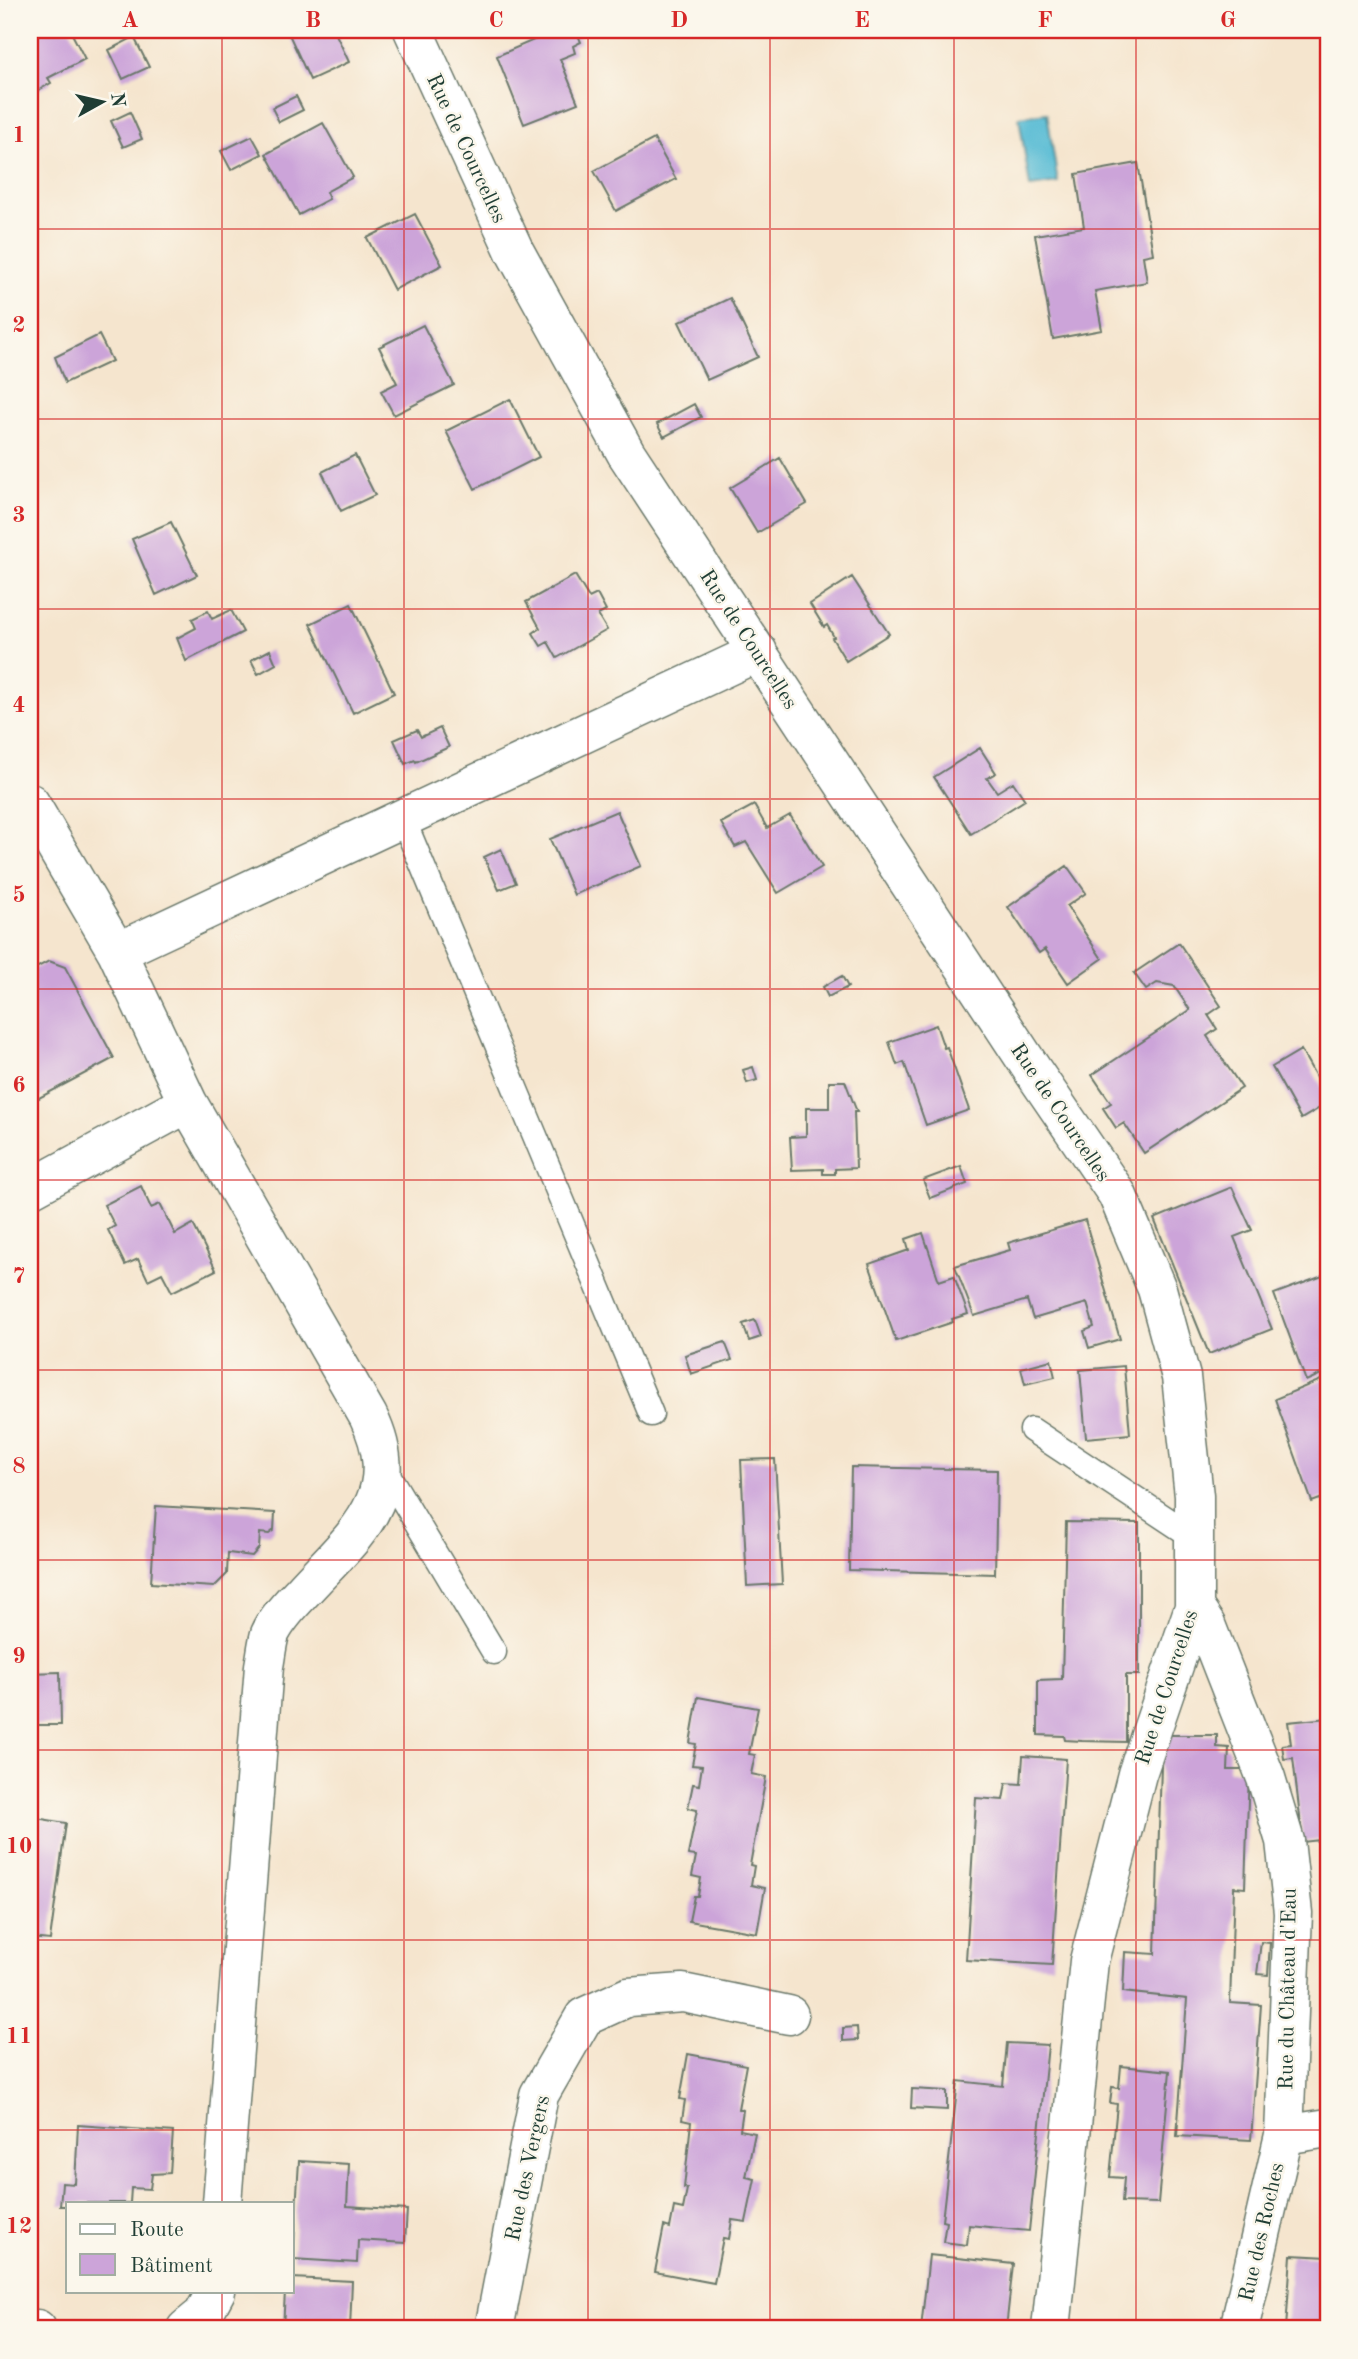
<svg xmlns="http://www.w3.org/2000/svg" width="1358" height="2359" font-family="'Old Standard TT',serif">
<rect width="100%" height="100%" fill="#fbf7ec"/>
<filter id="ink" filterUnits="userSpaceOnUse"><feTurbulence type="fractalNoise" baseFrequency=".0143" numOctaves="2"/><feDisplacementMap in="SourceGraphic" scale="14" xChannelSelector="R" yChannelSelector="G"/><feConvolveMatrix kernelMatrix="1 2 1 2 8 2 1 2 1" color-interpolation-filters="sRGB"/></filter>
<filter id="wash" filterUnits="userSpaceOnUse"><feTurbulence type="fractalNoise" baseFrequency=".00686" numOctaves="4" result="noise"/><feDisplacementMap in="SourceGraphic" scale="28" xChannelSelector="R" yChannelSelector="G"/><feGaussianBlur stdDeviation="1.57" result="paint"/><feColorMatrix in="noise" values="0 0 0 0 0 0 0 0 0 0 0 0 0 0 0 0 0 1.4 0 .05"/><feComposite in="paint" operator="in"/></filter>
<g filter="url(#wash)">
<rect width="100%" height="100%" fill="#f5e5ce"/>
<path fill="#56bbd4" stroke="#3a7c84" stroke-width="2" d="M1047,113L1058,183L1030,187L1019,117Z"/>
<g id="blocks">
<path fill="#cca4d9" d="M47,30H70L85,59L48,78L51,83L30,95V39Z
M287,30H334L349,62L310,80Z
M557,30H576L581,42L573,46L575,53L560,59L578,103L524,124L497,56Z
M134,37L149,67L123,79L109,50Z
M296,96L303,110L279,122L272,108Z
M130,112L142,139L123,147L111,121Z
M323,123L353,177L326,192L329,199L299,215L266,154Z
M252,136L262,154L231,170L221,151Z
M654,139L676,179L616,211L594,171Z
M1138,163L1153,254L1143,256L1147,282L1095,291L1102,330L1053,339L1035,235L1084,227L1076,174Z
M415,214L442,265L394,290L367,238Z
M730,298L758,357L707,380L679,322Z
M423,325L454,385L394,415L381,391L397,383L379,347Z
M99,335L112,361L65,383L55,357Z
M510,399L539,457L475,489L446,431Z
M694,404L701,417L664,437L657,424Z
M355,455L375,495L341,511L322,472Z
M780,458L807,504L757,533L730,488Z
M171,522L197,575L156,595L132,539Z
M575,575L589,598L597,594L606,611L598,615L607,630L557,658L548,642L541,646L533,633L540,628L526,602Z
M852,577L889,634L846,661L832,638L834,637L827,625L824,627L810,604Z
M351,604L394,693L353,713L310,624Z
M231,610L243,632L186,661L177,638L196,628L192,619L208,611L212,619Z
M270,650L276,664L258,674L251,660Z
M440,728L449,747L416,762L415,760L405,764L394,740L417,730L421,737Z
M980,748L996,773L987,778L997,792L1013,782L1025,800L971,834L934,777Z
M754,805L767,828L790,815L822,867L778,893L746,842L735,847L721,823Z
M617,811L641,866L574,895L550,839Z
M501,849L516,883L499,890L484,857Z
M1067,866L1086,893L1067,906L1102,959L1068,983L1045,949L1039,953L1008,907Z
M1179,943L1221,1006L1208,1015L1217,1029L1207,1036L1242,1088L1144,1153L1124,1123L1116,1128L1103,1108L1111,1103L1092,1075L1190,1010L1174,986L1157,983L1146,990L1134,973Z
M49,961L65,967L114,1058L39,1098L30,1097V971Z
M842,976L848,987L828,997L823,987Z
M936,1025L944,1048L947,1047L969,1110L926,1125L904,1062L897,1065L889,1042Z
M1301,1050L1328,1098V1103L1301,1119L1272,1067Z
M753,1067L757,1080L747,1083L743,1070Z
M829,1081H845L857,1112H854L856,1168L835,1169V1174H823V1169L792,1170L790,1137L806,1136V1108H829Z
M961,1166L967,1184L930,1198L923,1180Z
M141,1186L151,1208L160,1204L175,1234L193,1224L216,1270L172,1292L162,1273L148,1280L138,1259L125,1265L108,1230L115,1226L104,1205Z
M1232,1187L1252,1230L1234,1237L1272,1329L1209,1354L1154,1219Z
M1085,1220L1120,1339L1089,1348L1084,1331L1094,1327L1087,1303L1033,1319L1027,1300L974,1316L955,1266L1010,1250L1008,1243Z
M923,1233L939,1281L954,1276L968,1314L952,1319L953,1322L896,1341L869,1264L909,1250L906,1239Z
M1328,1274V1371L1306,1381L1274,1294Z
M755,1320L761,1337L749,1341L743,1324Z
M725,1342L732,1360L691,1374L685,1355Z
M1051,1360L1055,1377L1025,1384L1021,1368Z
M1124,1366L1130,1434L1086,1438L1080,1370Z
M1328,1377V1496L1312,1502L1275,1399Z
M775,1459L782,1584L747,1586L741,1460Z
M851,1467L997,1470L995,1574L849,1570Z
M156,1506L275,1513L274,1530L269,1534L260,1533L259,1548L252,1556L228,1553L227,1574L214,1587L151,1583Z
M1066,1522L1139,1523V1675H1126V1742L1082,1741L1065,1740L1064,1736L1038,1735V1680L1062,1679Z
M60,1672L61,1725H30V1673Z
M698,1697L758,1708L749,1754L755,1755L751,1774L766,1777L750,1865L754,1866L751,1885L765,1888L757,1933L689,1921L694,1896H698L701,1878L692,1876L696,1856L688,1855L697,1810L688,1808L693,1784L699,1785L702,1766L692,1765L696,1744L690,1743Z
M1328,1718V1839L1303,1842L1293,1758L1284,1759L1282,1745L1291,1744L1288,1722Z
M1162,1735H1217V1747L1229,1748L1228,1770H1249L1245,1888L1234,1887L1230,2003L1261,2005L1251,2140L1177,2136L1187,1999L1123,1992L1125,1952L1155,1954Z
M1023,1756L1066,1759L1052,1965L966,1960L976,1798L1003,1800L1006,1783L1021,1784Z
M30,1817L66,1823L50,1940L30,1938Z
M1261,1942L1270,1943L1268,1975L1257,1974Z
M857,2027L858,2040L843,2041V2028Z
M1007,2043L1048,2045L1029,2231L969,2225L967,2245L943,2242L946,2222L942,2221L958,2081L1003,2086Z
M688,2054L746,2065L738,2109L743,2110L740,2130L755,2133L746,2177L755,2179L746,2222L732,2220L729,2239L723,2238L714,2283L655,2272L664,2226L670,2228L674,2207L683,2209L687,2189L684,2188L691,2122L682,2120L685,2100L680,2099Z
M1121,2066L1170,2071L1158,2203L1122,2202L1124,2178L1110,2177L1117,2104L1110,2103L1112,2087L1119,2088Z
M912,2089L947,2091V2110L911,2108Z
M78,2125L173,2132L170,2173L152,2174L150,2189L131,2188L130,2203H68V2206H60L62,2183L75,2184Z
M299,2161L349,2164L347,2206L407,2210L405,2243L358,2240L357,2263L293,2259Z
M929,2255L1013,2264L1006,2329H921Z
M1291,2255L1328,2257V2329H1286Z
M292,2278L352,2281L350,2329H283L285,2291H292Z"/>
</g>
</g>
<g filter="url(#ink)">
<use href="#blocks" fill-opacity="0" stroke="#6a786a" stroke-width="2"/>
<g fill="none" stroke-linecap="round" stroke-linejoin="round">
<g stroke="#6a786a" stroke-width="27">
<path id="lane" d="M403,819L651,1414
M1032,1430L1195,1538
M381,1463L494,1652"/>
</g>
<g stroke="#6a786a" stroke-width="41">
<path id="street" d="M413,30L515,252L626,453L1033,1071L1117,1194L1157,1289L1181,1377L1194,1496V1607L1137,1774L1089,1961L1051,2329
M30,803L117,952L188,1103L368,1416C408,1497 353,1536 303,1591C291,1604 277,1618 270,1634C267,1644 266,1656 264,1666L222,2203
M117,952L758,652
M30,1189L188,1103
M1194,1607L1206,1625L1266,1778L1285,1841L1293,1913L1284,2135L1328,2128
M30,2329H37
M186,2329L203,2315L216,2291
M494,2329L539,2095L584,2017L628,1997L683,1993L789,2015
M1239,2329L1284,2135"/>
</g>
<use href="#lane" stroke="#fff" stroke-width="24"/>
<use href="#street" stroke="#fff" stroke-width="38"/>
</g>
</g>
<path fill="none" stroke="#d62828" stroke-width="2" stroke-opacity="0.55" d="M222,30V2203M404,30V2329M588,30V2329M770,30V2329M954,30V2329M1136,30V2329M30,229H1328M30,419H1328M30,609H1328M30,799H1328M30,989H1328M30,1180H1328M30,1370H1328M30,1560H1328M30,1750H1328M30,1940H1328M30,2130H1328M222,2291V2329"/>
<g text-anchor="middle" stroke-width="5" stroke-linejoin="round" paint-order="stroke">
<g font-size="21" fill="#1f3d34" stroke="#fbf7ec">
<text transform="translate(467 148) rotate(65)" y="7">Rue de Courcelles</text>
<text transform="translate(749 639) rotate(57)" y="7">Rue de Courcelles</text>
<text transform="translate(1061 1112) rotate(56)" y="7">Rue de Courcelles</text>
<text transform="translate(1166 1687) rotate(-72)" y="7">Rue de Courcelles</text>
<text transform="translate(1287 1989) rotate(-89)" y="7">Rue du Château d'Eau</text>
<text transform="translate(527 2168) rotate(-78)" y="7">Rue des Vergers</text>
<text transform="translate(1261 2232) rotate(-77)" y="7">Rue des Roches</text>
</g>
</g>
<rect width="1358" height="2359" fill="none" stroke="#fbf7ec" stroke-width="77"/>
<rect x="66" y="2202" width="228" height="91" fill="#fbf7ec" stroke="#a3ada2" stroke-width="2"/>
<rect x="80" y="2224" width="35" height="10" fill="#ffffff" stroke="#a3ada2" stroke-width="2"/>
<text x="130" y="2236" font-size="21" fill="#1f3d34">Route</text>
<rect x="80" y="2254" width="35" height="21" fill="#cca4d9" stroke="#a3ada2" stroke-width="2"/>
<text x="130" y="2272" font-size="21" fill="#1f3d34">Bâtiment</text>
<g transform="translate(102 102) rotate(82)" stroke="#fbf7ec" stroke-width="5" paint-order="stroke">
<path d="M0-5L12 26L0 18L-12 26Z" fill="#1f3d34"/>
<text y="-10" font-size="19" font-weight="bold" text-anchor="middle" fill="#1f3d34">N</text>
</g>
<rect x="38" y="38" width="1282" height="2282" fill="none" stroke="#d62828" stroke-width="2.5"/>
<g font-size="23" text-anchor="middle" font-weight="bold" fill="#d62828">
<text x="130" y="27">A</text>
<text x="313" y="27">B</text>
<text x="496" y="27">C</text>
<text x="679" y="27">D</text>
<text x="862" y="27">E</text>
<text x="1045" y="27">F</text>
<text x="1228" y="27">G</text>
<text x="19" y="142">1</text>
<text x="19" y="332">2</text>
<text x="19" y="522">3</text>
<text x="19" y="712">4</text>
<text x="19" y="902">5</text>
<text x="19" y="1092">6</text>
<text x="19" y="1283">7</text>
<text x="19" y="1473">8</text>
<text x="19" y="1663">9</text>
<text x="19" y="1853">10</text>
<text x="19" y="2043">11</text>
<text x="19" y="2233">12</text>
</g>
</svg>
